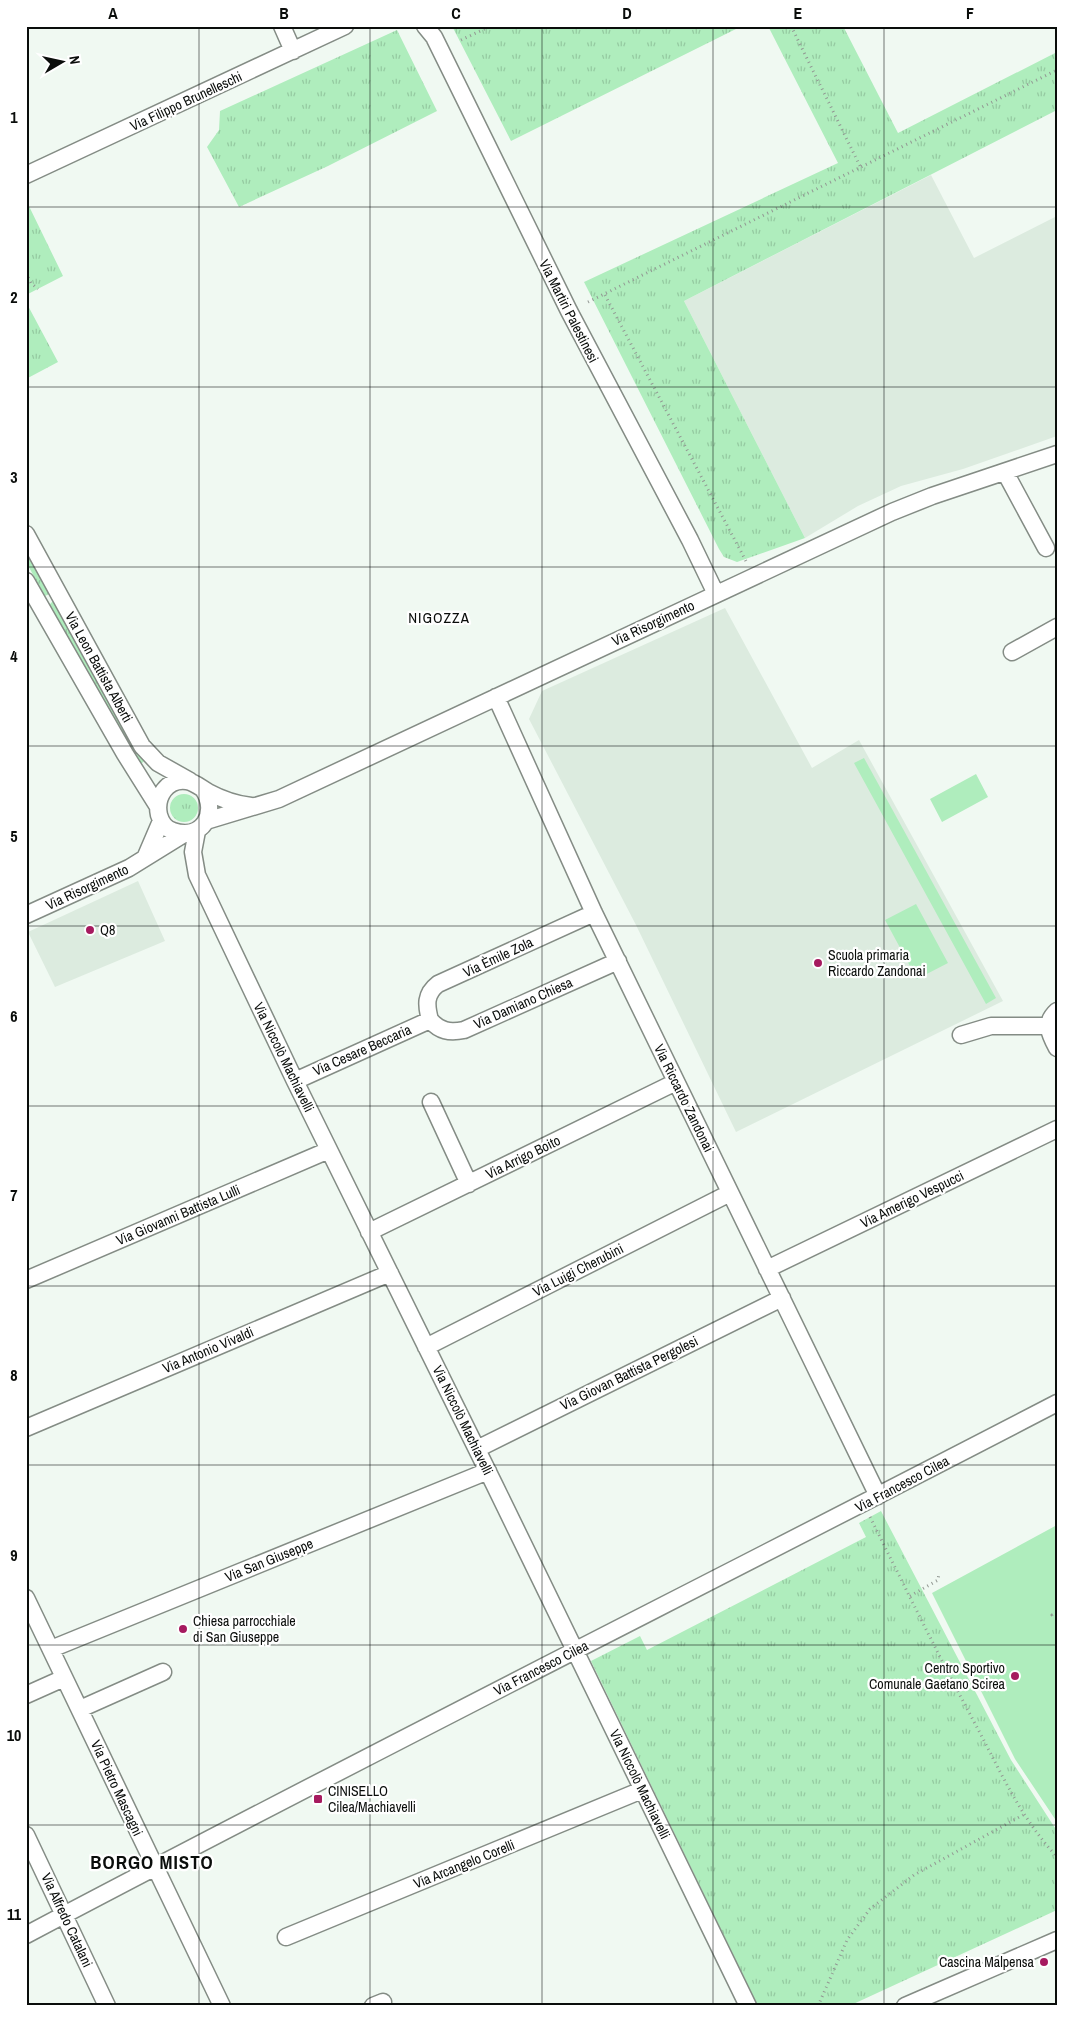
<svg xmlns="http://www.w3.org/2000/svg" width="1083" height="2032" font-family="'Archivo Narrow',sans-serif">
<defs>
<pattern id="grass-tufts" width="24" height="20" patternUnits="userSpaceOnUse" patternTransform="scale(1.25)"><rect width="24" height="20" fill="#afedbd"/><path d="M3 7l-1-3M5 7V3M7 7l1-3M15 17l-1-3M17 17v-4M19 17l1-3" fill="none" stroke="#95caa1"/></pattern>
</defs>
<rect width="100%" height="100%" fill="#f0f9f2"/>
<path fill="#dcebdf" d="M931,175L974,258L1057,216V436L963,469L901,486L858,506L805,538L684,301Z
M725,608L812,768L859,740L1003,1001L736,1132L636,925L529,719L542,691Z
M138,881L165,941L55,987L28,932Z"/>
<path fill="url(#grass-tufts)" d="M452,26H742L511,141Z
M768,26H843L898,133L1057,52V110L684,301L805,538L737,562L724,557L719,549L584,282L838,163Z
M397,30L437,111L328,166L239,207L207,147L219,130L220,111Z
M26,200L63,276L26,295Z
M26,302L58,362L26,379Z
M26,548L51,593L45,596L26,562Z
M54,600L145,760L139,766L49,605Z
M170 808a14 14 0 1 1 28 0a14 14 0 1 1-28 0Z
M881,1511L1011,1760L1057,1831V1910L849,2006H758L591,1661L640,1636L647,1650L866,1537L859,1523Z"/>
<path fill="#afedbd" d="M864,758L996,998L986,1004L854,763Z
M976,774L988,797L942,822L930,799Z
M916,904L948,963L917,979L885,920Z
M1057,1525V1822L1015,1759L932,1593Z"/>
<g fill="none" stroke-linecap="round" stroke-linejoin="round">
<g stroke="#848c85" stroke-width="19">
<path id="minor" d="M282,26L293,51
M425,26L434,37L569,311L690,540L716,594
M26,175L345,26
M1005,472L1046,548
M26,534L142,746L158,763L190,781
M26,581L125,754L157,805
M1012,652L1057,627
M496,697L594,913L878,1496
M203,789C219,813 202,841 173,831C166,829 161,822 159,815C155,797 167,778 187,781C194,782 201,788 208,792C221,799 235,804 251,806
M206,821L279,799L892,512L932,496L1057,454
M197,831L193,852L197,875L295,1081L494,1484L748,2006
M146,856L161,821
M594,913L438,984C425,994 426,1005 430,1020C440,1031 449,1033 464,1030L618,961
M26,915L129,868L184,834
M1057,1011C1044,1023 1049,1033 1057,1048
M961,1035L991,1026H1048
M295,1081L430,1020
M431,1102L469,1184
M369,1232L676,1082
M767,1269L1057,1129
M26,1280L329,1150
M426,1347L730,1193
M26,1428L390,1273
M477,1449L782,1298
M26,1598L222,2006
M51,1649L488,1471
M26,1695L64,1678
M80,1709L163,1672
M26,1835L107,2006
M26,1935C368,1754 714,1581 1057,1403
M286,1937L642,1790
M373,2006L383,2002
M905,2006L1057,1940"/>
</g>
<path stroke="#929893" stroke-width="3" stroke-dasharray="1 4" stroke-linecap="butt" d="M791,26L861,168
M461,40L491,26
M26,254V260
M26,273L31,283L38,289
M605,295L747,563
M588,302L1057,70
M870,1517C906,1589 941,1661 979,1731C1003,1777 1022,1819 1057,1857
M910,1596L938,1580L939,1573
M1057,1612L1052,1615L1057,1616
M818,2006L847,1940L870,1909L914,1875L1023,1815"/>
<use href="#minor" stroke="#fff" stroke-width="16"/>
</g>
<path fill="none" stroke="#0a0d0b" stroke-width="1" stroke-opacity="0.55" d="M199,26V2006M370,26V2006M542,26V2006M713,26V2006M884,26V2006M26,207H1057M26,387H1057M26,567H1057M26,746H1057M26,926H1057M26,1106H1057M26,1286H1057M26,1465H1057M26,1645H1057M26,1825H1057"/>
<g fill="#a61a5f" stroke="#fff" stroke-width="2">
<circle cx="90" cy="930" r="5"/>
<circle cx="818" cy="963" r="5"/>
<circle cx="183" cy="1629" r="5"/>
<circle cx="1015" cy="1676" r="5"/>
<rect x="313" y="1794" width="10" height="10" rx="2.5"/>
<circle cx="1044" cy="1962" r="5"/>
</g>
<g text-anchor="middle" stroke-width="4.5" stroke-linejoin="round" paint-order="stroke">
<g font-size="14" fill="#0a0d0b" stroke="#fff">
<text transform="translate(186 101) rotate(-25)" y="5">Via Filippo Brunelleschi</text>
<text transform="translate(569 311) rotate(63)" y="5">Via Martiri Palestinesi</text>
<text transform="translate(653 623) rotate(-25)" y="5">Via Risorgimento</text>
<text transform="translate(99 667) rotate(61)" y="5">Via Leon Battista Alberti</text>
<text transform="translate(87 887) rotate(-25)" y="5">Via Risorgimento</text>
<text transform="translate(498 957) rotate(-25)" y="5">Via Èmile Zola</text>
<text transform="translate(523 1003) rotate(-24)" y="5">Via Damiano Chiesa</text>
<text transform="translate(362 1050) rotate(-24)" y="5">Via Cesare Beccaria</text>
<text transform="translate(284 1057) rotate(64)" y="5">Via Niccolò Machiavelli</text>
<text transform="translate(684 1098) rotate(64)" y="5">Via Riccardo Zandonai</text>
<text transform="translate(523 1157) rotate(-26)" y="5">Via Arrigo Boito</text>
<text transform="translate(912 1199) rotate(-26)" y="5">Via Amerigo Vespucci</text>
<text transform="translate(178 1215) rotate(-23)" y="5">Via Giovanni Battista Lulli</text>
<text transform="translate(578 1270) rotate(-27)" y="5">Via Luigi Cherubini</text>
<text transform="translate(208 1350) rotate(-23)" y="5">Via Antonio Vivaldi</text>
<text transform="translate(629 1373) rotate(-26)" y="5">Via Giovan Battista Pergolesi</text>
<text transform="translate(463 1420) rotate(64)" y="5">Via Niccolò Machiavelli</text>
<text transform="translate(902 1484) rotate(-28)" y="5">Via Francesco Cilea</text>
<text transform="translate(269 1560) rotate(-22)" y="5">Via San Giuseppe</text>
<text transform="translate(541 1668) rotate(-27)" y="5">Via Francesco Cilea</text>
<text transform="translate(640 1784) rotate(64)" y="5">Via Niccolò Machiavelli</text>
<text transform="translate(117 1788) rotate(65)" y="5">Via Pietro Mascagni</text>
<text transform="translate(464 1864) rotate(-22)" y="5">Via Arcangelo Corelli</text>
<text transform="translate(67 1920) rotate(65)" y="5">Via Alfredo Catalani</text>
</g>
<g font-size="14" fill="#0a0d0b" stroke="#fff" text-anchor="start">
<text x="100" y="935">Q8</text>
<text x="828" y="960">Scuola primaria<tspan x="828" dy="16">Riccardo Zandonai</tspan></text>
<text x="193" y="1626">Chiesa parrocchiale<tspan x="193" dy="16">di San Giuseppe</tspan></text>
<text x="1005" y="1673" text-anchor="end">Centro Sportivo<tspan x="1005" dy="16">Comunale Gaetano Scirea</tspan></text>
<text x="328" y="1796">CINISELLO<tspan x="328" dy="16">Cilea/Machiavelli</tspan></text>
<text x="1034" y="1967" text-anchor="end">Cascina Malpensa</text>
</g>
<g font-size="15" letter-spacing="1" fill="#0a0d0b" stroke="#fff">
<text x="439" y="623">NIGOZZA</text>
</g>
<g font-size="19" font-weight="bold" letter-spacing="1" fill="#0a0d0b" stroke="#fff">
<text x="152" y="1869">BORGO MISTO</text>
</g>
</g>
<rect width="1083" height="2032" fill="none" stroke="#ffffff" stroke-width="55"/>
<g transform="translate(62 62) rotate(81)" stroke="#ffffff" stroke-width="4" paint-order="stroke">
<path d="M0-4L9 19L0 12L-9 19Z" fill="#0a0d0b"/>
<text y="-8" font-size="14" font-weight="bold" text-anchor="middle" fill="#0a0d0b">N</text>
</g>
<rect x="28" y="28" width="1028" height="1976" fill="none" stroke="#0a0d0b" stroke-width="2"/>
<g font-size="16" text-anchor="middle" font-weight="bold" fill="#0a0d0b">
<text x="113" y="19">A</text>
<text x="284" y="19">B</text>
<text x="456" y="19">C</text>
<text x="627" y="19">D</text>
<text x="798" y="19">E</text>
<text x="970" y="19">F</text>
<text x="14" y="123">1</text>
<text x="14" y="303">2</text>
<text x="14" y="483">3</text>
<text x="14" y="662">4</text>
<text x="14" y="842">5</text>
<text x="14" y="1022">6</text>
<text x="14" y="1201">7</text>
<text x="14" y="1381">8</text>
<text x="14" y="1561">9</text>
<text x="14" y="1741">10</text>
<text x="14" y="1920">11</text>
</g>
</svg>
